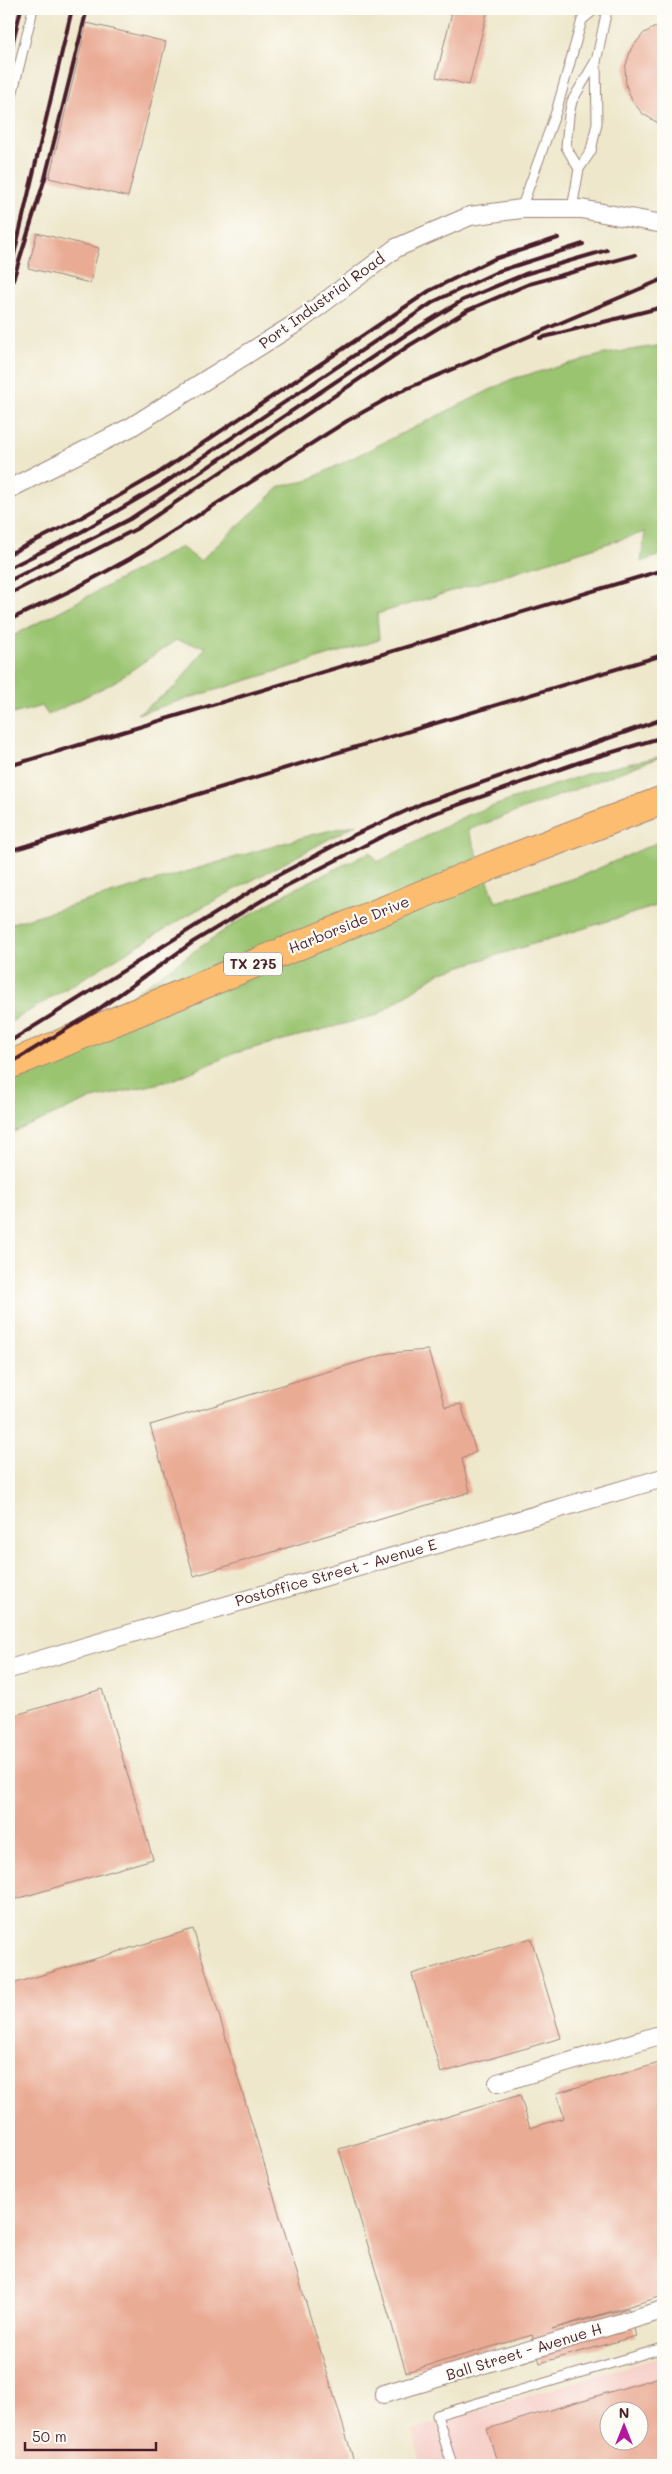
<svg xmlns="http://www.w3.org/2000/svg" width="672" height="2474" font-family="Mali,sans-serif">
<rect width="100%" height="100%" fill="#fdfcf7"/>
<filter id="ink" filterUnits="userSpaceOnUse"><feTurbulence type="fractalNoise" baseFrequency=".02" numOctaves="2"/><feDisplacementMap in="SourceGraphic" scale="10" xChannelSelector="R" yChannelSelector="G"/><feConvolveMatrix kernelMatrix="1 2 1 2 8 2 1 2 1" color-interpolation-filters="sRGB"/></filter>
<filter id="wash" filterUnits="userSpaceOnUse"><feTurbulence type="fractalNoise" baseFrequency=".0096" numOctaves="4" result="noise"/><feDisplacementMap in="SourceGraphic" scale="20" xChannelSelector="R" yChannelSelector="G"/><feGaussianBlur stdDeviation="1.12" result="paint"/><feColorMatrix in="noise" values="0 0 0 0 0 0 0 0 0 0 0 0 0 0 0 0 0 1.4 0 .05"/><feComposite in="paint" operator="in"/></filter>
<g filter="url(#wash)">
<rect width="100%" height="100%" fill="#eee7cb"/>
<path fill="#f7d0ca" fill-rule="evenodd" d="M663,2356V2465H421L412,2430ZM610,2412H640V2442H610Z"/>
<path fill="#9ac470" stroke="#72724e" d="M663,345V554L641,562L645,532L377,614L379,640L137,714L175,687L206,647L176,640L111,684L48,715L42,706L9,715V638L181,547L200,561L281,486L306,481L512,379L605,354Z
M663,756L468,830L496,902L581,876L663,840V904L439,973L377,1015L235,1053L173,1080L88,1100L9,1134V1081L229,927L294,889L370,852L378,862L467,815L592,772Z
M357,824L195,911L9,1023V924L311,835Z"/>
<g id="blocks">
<path fill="#eaab94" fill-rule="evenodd" d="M441,9H488L469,85L436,77L452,12Z
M87,23L166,42L128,197L49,178Z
M663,23V126L643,114L632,101L626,85L625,68L631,49L644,33Z
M37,233L99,248L90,283L28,268Z
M428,1350L445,1407L461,1404L476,1452L462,1459L470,1492L194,1576L150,1425L389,1353Z
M102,1689L153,1859L9,1901V1717Z
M193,1929L355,2465H9V1985Z
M531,1938L561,2038L441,2073L412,1974Z
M663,2062V2296L552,2329L628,2308L636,2336L540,2363L532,2335L406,2372L339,2149L520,2095L530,2128L564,2118L557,2093Z
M663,2376V2465H498L487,2429ZM610,2412H640V2442H610Z"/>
</g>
</g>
<g filter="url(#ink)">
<use href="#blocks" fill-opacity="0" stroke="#9c837b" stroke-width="1"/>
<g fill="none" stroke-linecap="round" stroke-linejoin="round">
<g stroke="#9c837b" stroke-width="11">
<path id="service" d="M9,108L33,9
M579,169L566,147L569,115L572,101L595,62
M521,209L556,112L582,20L595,9
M572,209L579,169L591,151L597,123L596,62L607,9
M452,2465L437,2415L663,2348"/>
</g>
<g stroke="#9c837b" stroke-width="20">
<path id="minor" d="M9,489L131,427L298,322L396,248L470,216L521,209H581L663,224
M9,1669L663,1478
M498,2083L663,2034
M384,2394L663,2310"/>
</g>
<g stroke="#9c837b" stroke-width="30">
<path id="primary" d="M9,1065L496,864L663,800"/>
</g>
<use href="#service" stroke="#fff" stroke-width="9"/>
<use href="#minor" stroke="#fff" stroke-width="18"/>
<use href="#primary" stroke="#fcbd6f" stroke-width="28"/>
<path stroke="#4a1f2b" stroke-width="4" d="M9,57L21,9
M9,276L72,9
M9,293L45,178L87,9
M540,338L663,307
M9,554L75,521L157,474L429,291L494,259L558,238
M9,568L81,532L163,484L435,301L499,271L583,244
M9,581L130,519L404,336L463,300L525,274L607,250
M9,594L136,529L410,345L468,310L529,284L635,255
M9,620L72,590L131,558L347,421L399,392L663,279
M9,766L663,570
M9,851L663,655
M9,1042L269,880L354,835L421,804L663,719
M9,1064L96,1011L193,942L286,886L381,837L432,814L586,760L663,737"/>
</g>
</g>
<g text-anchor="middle" stroke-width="4.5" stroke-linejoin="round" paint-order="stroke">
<rect fill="#fdfcf7" stroke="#806168" stroke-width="1" x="224" y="952.5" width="58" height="23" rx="4"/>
<g font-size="14" font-weight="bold" fill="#4a1f2b">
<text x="253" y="969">TX 275</text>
</g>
<g font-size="15" fill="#4a1f2b" stroke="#fdfcf7">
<text transform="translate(322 301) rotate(-36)" y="5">Port Industrial Road</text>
<text transform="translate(349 925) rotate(-22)" y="5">Harborside Drive</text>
<text transform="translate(336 1573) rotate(-16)" y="5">Postoffice Street - Avenue E</text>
<text transform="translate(524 2352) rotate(-17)" y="5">Ball Street - Avenue H</text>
</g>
</g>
<rect width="672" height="2474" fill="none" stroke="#fdfcf7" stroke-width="30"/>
<g transform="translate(624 2426)"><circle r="24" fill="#fdfcf7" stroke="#b5a4a5"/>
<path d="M0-4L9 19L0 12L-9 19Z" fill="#b5179e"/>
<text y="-8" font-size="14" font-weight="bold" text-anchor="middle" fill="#4a1f2b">N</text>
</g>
<path d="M25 2442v8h131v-8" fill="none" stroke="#4a1f2b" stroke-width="2.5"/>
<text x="32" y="2442" font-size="15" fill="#4a1f2b" stroke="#fdfcf7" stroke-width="4" paint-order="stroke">50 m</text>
</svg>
